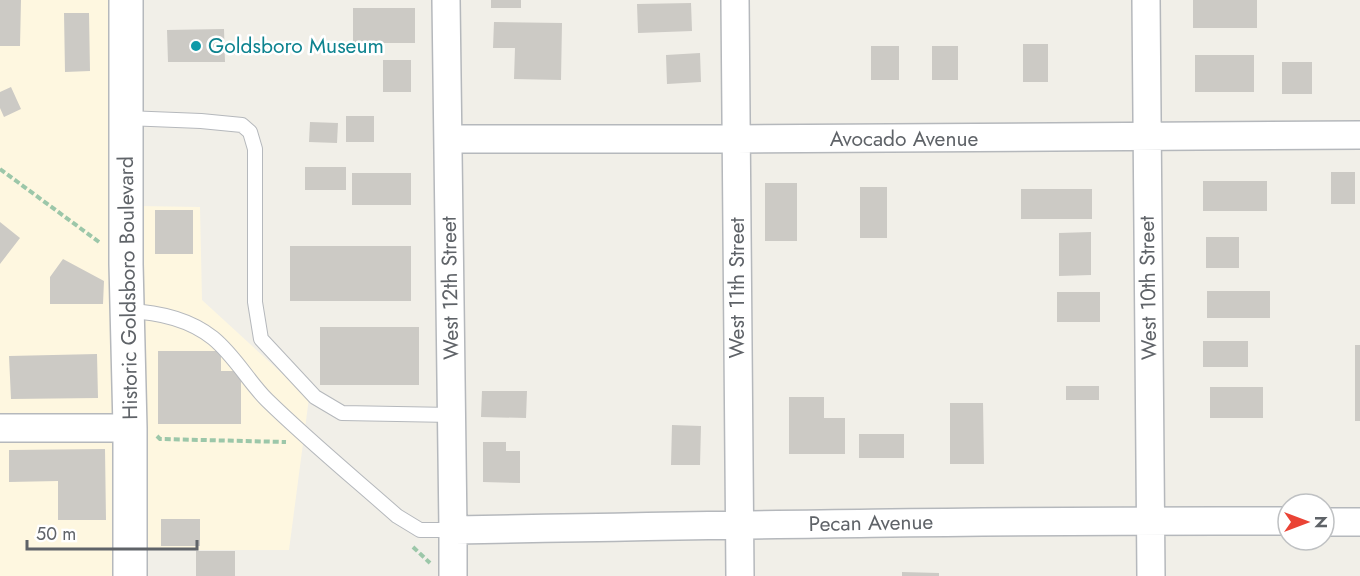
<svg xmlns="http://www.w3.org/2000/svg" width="1360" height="576" font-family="Jost,sans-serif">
<rect width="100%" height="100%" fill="#f1efe8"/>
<path fill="#fef7e0" d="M0,0H112L117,417H0Z
M139,206L200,207L202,300L309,398L289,550H143Z
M0,440H117V576H0Z"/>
<path fill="#cccac5" d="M0,0H21L20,46H0Z
M491,0H521V8H491Z
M1193,0H1257V28H1193Z
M691,3L692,31L638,33L637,4Z
M353,8H415V43H353Z
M64,13H89L90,71L65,72Z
M494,22L562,23L561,80L514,79L515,48H493Z
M224,29L225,62H168L167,30Z
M1023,44H1048V82H1023Z
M871,46H899V80H871Z
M932,46H958V80H932Z
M700,53L701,82L667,84L666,55Z
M1195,55H1254V92H1195Z
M383,60H411V92H383Z
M1282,62H1312V94H1282Z
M11,87L21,109L4,117L0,108V92Z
M346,116H374V142H346Z
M310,122L338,123L337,143L309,142Z
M305,167H346V190H305Z
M1331,172H1355V204H1331Z
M352,173H411V205H352Z
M1203,181H1267V211H1203Z
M765,183H797V241H765Z
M860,187H887V238H860Z
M1021,189H1092V219H1021Z
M155,210H193V254H155Z
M0,222L20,238L0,264Z
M1091,232V275L1059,276V233Z
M1206,237H1239V268H1206Z
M290,246H411V301H290Z
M63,259L104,281L103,304H50V277Z
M1207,291H1270V318H1207Z
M1057,292H1100V322H1057Z
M320,327H419V385H320Z
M1203,341H1248V367H1203Z
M1355,345H1360V421H1355Z
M158,351H221V371H241V424H158Z
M97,354L98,398L11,399L9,356Z
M1066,386H1099V400H1066Z
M1210,387H1263V418H1210Z
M482,391H527L526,418L481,417Z
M789,397H824V418H845V454H789Z
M950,403H983L984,464H950Z
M672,425L701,426L700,465H671Z
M859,434H904V458H859Z
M483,442H506V451H520V483L483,482Z
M105,449L106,520H58V481L9,482V450Z
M161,519H200V546H161Z
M196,551H235V576H196Z
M902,572L939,573V576H902Z"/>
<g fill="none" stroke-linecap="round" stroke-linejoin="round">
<g stroke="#b5b8bc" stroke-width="16">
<path id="service" d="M126,118L201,121L242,125L250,132L255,149V302L261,339L315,397L342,413L452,415
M127,311C157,312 189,319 213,338C235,356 248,381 267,400C309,441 354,478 397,516L420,530H453"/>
</g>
<g stroke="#b5b8bc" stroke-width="30">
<path id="minor" d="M446,0L453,530V576
M735,0L740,576
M1146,0L1151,576
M448,139H736L1360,135
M0,428H130
M1324,522H1360
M453,530C732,525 1010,520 1288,521"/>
</g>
<g stroke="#b5b8bc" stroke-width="36">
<path id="tertiary" d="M126,0V264L130,428V576"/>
</g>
<path stroke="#9cc7a9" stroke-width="4" stroke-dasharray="6 3" stroke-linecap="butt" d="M0,169L99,242
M157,436L160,439L286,442
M413,547L430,563"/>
<use href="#service" stroke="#fff" stroke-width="14"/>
<use href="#minor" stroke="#fff" stroke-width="27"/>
<use href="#tertiary" stroke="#fff" stroke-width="33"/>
</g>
<circle fill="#0f9aa8" stroke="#fff" stroke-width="2" cx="196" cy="46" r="6"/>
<g text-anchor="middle" stroke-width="5" stroke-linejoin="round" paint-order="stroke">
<g font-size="21" fill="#0d838f" stroke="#fff" text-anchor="start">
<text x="208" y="53">Goldsboro Museum</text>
</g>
<g font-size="21" fill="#5f6368" stroke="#fff">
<text x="904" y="146">Avocado Avenue</text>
<text transform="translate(128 288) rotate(-91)" y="7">Historic Goldsboro Boulevard</text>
<text transform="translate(450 288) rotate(-91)" y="7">West 12th Street</text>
<text transform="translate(737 288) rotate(-90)" y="7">West 11th Street</text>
<text transform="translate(1148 288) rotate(-91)" y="7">West 10th Street</text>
<text transform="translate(871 523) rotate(-1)" y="7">Pecan Avenue</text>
</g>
</g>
<g transform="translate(1306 522) rotate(90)"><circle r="28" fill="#ffffff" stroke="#bfc1c3" stroke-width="1.5"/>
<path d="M0-4.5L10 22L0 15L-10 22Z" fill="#ea4335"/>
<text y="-9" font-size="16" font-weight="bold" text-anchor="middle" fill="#5f6368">N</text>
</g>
<path d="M27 540v9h170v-9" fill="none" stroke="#5f6368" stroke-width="3"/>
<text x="36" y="540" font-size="18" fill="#5f6368" stroke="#ffffff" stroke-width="4.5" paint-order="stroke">50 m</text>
</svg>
